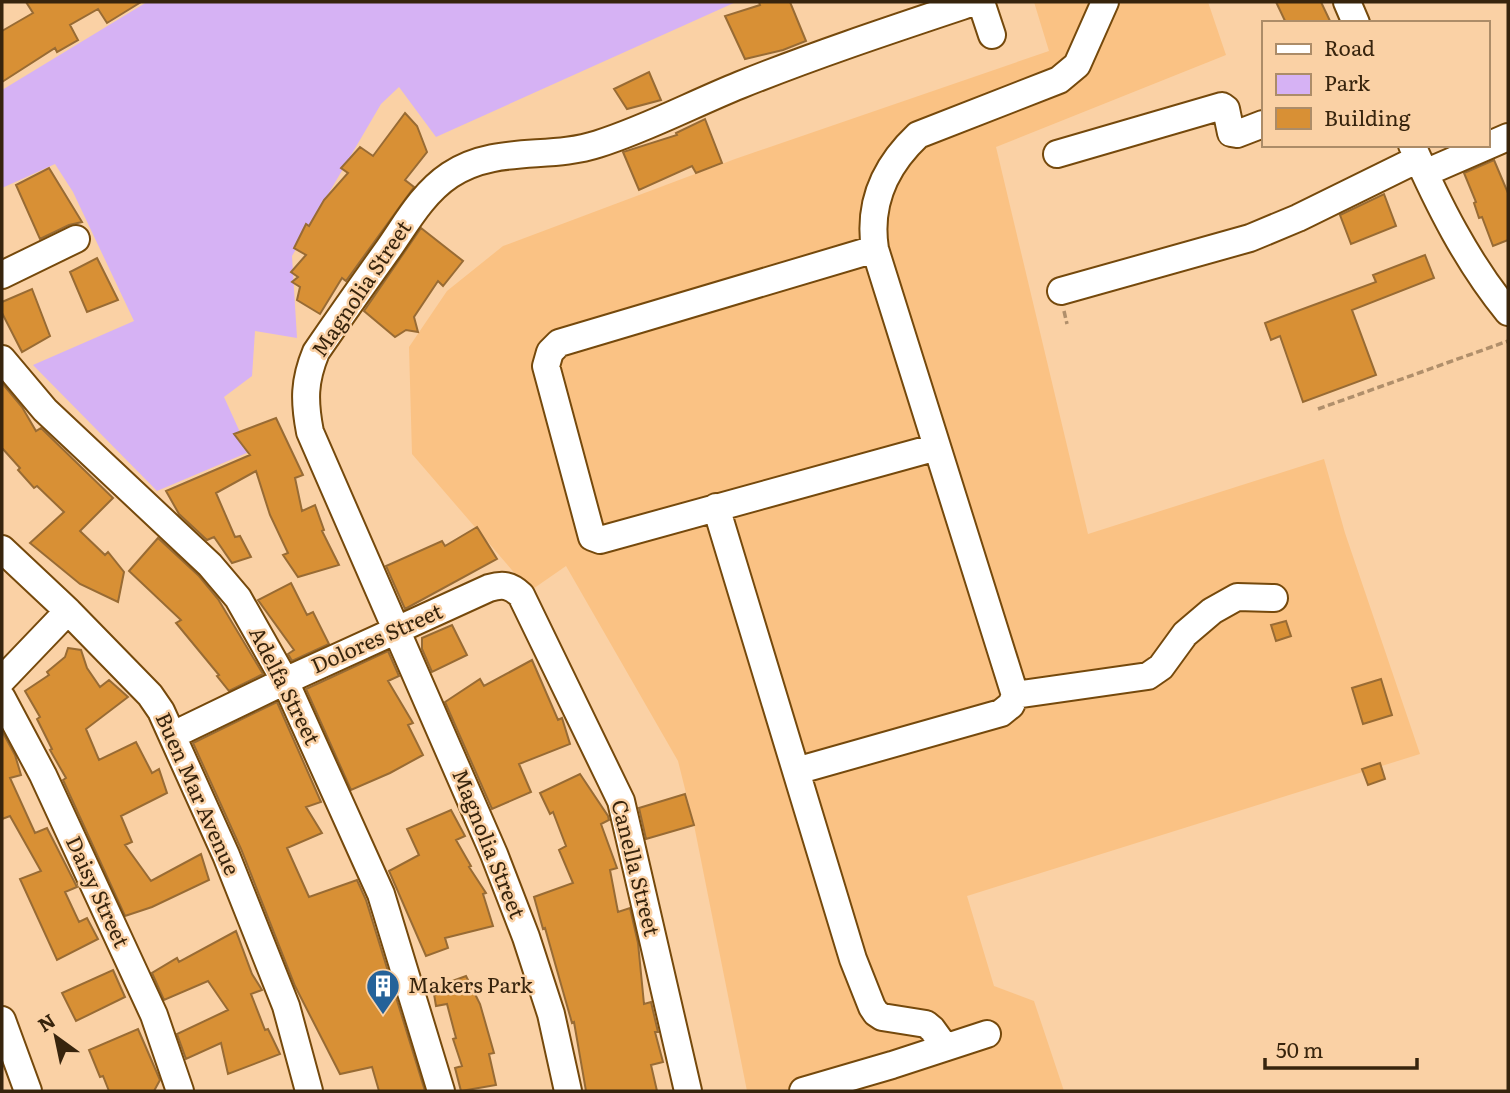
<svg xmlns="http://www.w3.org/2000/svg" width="1510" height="1093" font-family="Literata,serif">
<rect width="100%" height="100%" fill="#fad1a5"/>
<path fill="#fac284" d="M1034,2H1208L1226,55L996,147L1088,534L1324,459L1345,533L1420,754L967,896L994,986L1034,1001L1064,1091H747L694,825L678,761L566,566L530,591L412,454L409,347L447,291L503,246L735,159L1049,51Z"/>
<path fill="#d6b2f4" d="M147,2H736L436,137L399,87L381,104L292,256L297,338L255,331L252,376L224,397L249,452L157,491L33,365L134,321L73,192L55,164L2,188V90Z"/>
<path fill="#d89035" stroke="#986b34" stroke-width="2" d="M26,2H141L107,23L98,9L70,25L78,40L57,52L55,48L2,82V31L33,13Z
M759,2H790L806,41L783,50L745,59L725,16L760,5Z
M1276,2H1321L1331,23H1286Z
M649,72L661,100L627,109L614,89Z
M405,113L417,126L427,152L405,180L414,187L346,281L342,278L320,314L297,300L300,287L292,282L298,277L291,272L306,255L294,248L306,224L309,226L324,200L348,173L341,168L360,147L373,156Z
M705,119L722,163L696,173L692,166L639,190L623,152L677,135L676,133Z
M1494,160L1508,193V240L1493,246L1482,217L1479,218L1474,203L1476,202L1464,173Z
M49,168L82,222L69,225L40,239L16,185Z
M1384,194L1396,226L1351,244L1340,215Z
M421,228L463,261L443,286L438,281L414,317L418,332L406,330L395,337L364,311Z
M1425,255L1434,278L1352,310L1376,375L1303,402L1280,336L1271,340L1265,323L1376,282L1373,275Z
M97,258L118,300L87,312L70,272Z
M32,289L50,336L22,352L2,313V302Z
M2,383L22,407L36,431L41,428L113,498L80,531L105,555L108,552L124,572L118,602L80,584L30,543L64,512L37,486L34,488L18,470L20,468L2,448Z
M276,418L303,475L295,478L302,511L315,505L324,530L322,531L339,565L298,577L283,555L288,553L270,515L256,471L216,493L235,537L240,536L251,557L232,563L214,537L207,540L179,514L166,491L250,455L234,434Z
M477,527L497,559L405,609L386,566L442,541L445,546Z
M158,538L199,576L218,599L263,674L229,691L217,676L219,675L176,623L181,620L129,571Z
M291,583L307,615L313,612L329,644L292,661L288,654L294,650L258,600Z
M1286,621L1291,636L1276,641L1271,625Z
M452,625L467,655L432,672L422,649V638Z
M68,648L81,650L87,668L100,687L109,680L128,697L86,729L99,760L136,742L152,773L159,769L167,793L121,816L132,842L125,845L151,881L201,854L209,880L152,907L125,916L63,780L66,778L50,750L52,749L37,719L40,717L25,691L49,675L47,672L65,657Z
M388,651L399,676L388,681L413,723L408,725L423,755L390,773L351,790L306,689Z
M532,660L558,720L562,718L570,744L519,764L531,792L492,809L445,702L480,679L484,686Z
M1381,679L1392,715L1363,724L1352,688Z
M277,702L321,802L306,807L322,833L287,848L309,897L357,880L366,900L425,1091H379L372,1067L340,1074L295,986L241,849L193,743Z
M2,731L15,755L21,775L10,778L35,833L47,828L77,887L65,892L79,922L87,918L98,939L57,960L20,879L41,871L10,816L2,819Z
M1380,763L1385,779L1368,785L1362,769Z
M580,774L608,816L609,820L601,824L617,868L610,870L618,912L630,908L638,943L644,1004L651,1002L658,1032H655L663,1062L651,1065L657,1091H586L574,1022L572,1023L545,928L543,929L534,897L573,883L559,850L566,846L553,812L550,814L540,793Z
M685,794L694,825L646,839L639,808Z
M451,810L465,836L456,840L471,866L469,867L486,893L483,894L493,926L445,938L448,948L426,956L389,871L419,855L407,829Z
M236,931L252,974L262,990L251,994L265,1030L268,1029L280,1054L228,1074L221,1043L186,1059L177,1034L228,1010L208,981L164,1000L152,973L177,958L179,962Z
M113,970L125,997L76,1021L62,993Z
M466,976L480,1004L494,1053L489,1054L496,1085L461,1091L455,1068L462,1066L453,1039L456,1038L447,1004L436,1006L433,988Z
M138,1029L160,1080L154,1091H109L103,1076L100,1077L89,1050Z"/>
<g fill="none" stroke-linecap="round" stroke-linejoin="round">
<g stroke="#75490c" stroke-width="30">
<path id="minor" d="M981,2L992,35
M1347,2L1356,23
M1412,145C1438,204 1467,262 1508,312
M1057,154L1222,106L1226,109L1231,133L1237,134L1263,124
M1425,173L1508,137
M875,249L559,343L550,352L546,366L592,537L600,540L937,447
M2,275L76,239
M1061,291L1250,238L1298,218L1418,159
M2,359L45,410L210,565L238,598L285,681L381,894L441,1091
M716,507L853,959L872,1007L876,1013L882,1017L926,1024L932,1029L945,1047
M2,549L68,611L150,695L161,711L226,855L286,1006L309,1091
M2,680L68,611
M1015,695L1148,676L1161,667L1185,634L1212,611L1237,597L1274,598
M2,698L43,775L154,1015L180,1091
M173,735L285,681L489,588C503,584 510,585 521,595L621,801L688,1091
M796,771L1001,713L1011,705L1015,695L875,249C868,204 885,166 918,135L1059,80L1077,65L1105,2
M2,1020L28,1091
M568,1091L551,1014L526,937L494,854L310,432C304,401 304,381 316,352C340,317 364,283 389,248C407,222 423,193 450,175C495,145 549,160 598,144C646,129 693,104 740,85C817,54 896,28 974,2
M803,1091L892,1065L987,1034"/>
</g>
<path stroke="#b08f6b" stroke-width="3.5" stroke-dasharray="7 3.5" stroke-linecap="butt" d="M1064,311L1067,324
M1318,409L1508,341"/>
<use href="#minor" stroke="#fff" stroke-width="26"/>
</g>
<defs>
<g id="building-pin" transform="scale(1.75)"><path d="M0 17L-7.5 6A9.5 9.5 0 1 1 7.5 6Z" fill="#256299" stroke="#fad1a5"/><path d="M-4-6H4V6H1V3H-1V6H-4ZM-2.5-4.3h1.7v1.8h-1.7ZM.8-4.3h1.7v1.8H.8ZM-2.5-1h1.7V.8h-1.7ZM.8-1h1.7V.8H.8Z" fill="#fff"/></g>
</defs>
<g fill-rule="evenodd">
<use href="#building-pin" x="383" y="986"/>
</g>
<g text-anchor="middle" stroke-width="5" stroke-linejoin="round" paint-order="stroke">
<g font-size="21" fill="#37240d" stroke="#fad1a5">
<text transform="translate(362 289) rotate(-56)" y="7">Magnolia Street</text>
<text transform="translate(377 639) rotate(-24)" y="7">Dolores Street</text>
<text transform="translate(284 686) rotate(63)" y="7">Adelfa Street</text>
<text transform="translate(197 794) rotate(66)" y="7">Buen Mar Avenue</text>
<text transform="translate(488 844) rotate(68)" y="7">Magnolia Street</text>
<text transform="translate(635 868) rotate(76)" y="7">Canella Street</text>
<text transform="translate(97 892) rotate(65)" y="7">Daisy Street</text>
</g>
<g font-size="21" fill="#37240d" stroke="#fad1a5" text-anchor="start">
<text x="408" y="993">Makers Park</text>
</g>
</g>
<rect width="1510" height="1093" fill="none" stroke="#37240d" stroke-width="7"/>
<rect x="1262" y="21" width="228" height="126" fill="#fad1a5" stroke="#ac8c68" stroke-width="2"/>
<rect x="1276" y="44" width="35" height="10" fill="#ffffff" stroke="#ac8c68" stroke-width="2"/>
<text x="1324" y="56" font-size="21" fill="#37240d">Road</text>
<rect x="1276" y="74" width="35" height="21" fill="#d6b2f4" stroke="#ac8c68" stroke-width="2"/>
<text x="1324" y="91" font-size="21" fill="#37240d">Park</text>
<rect x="1276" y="108" width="35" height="21" fill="#d89035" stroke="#ac8c68" stroke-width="2"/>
<text x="1324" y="126" font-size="21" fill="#37240d">Building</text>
<g transform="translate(56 1037) rotate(327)" stroke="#fad1a5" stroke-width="5" paint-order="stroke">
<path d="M0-5L12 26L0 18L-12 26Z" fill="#37240d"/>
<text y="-10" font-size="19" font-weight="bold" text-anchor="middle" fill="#37240d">N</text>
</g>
<path d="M1265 1058v10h152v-10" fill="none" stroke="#37240d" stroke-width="3.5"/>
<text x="1276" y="1058" font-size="21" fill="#37240d" stroke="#fad1a5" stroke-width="5" paint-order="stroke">50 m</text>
</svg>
